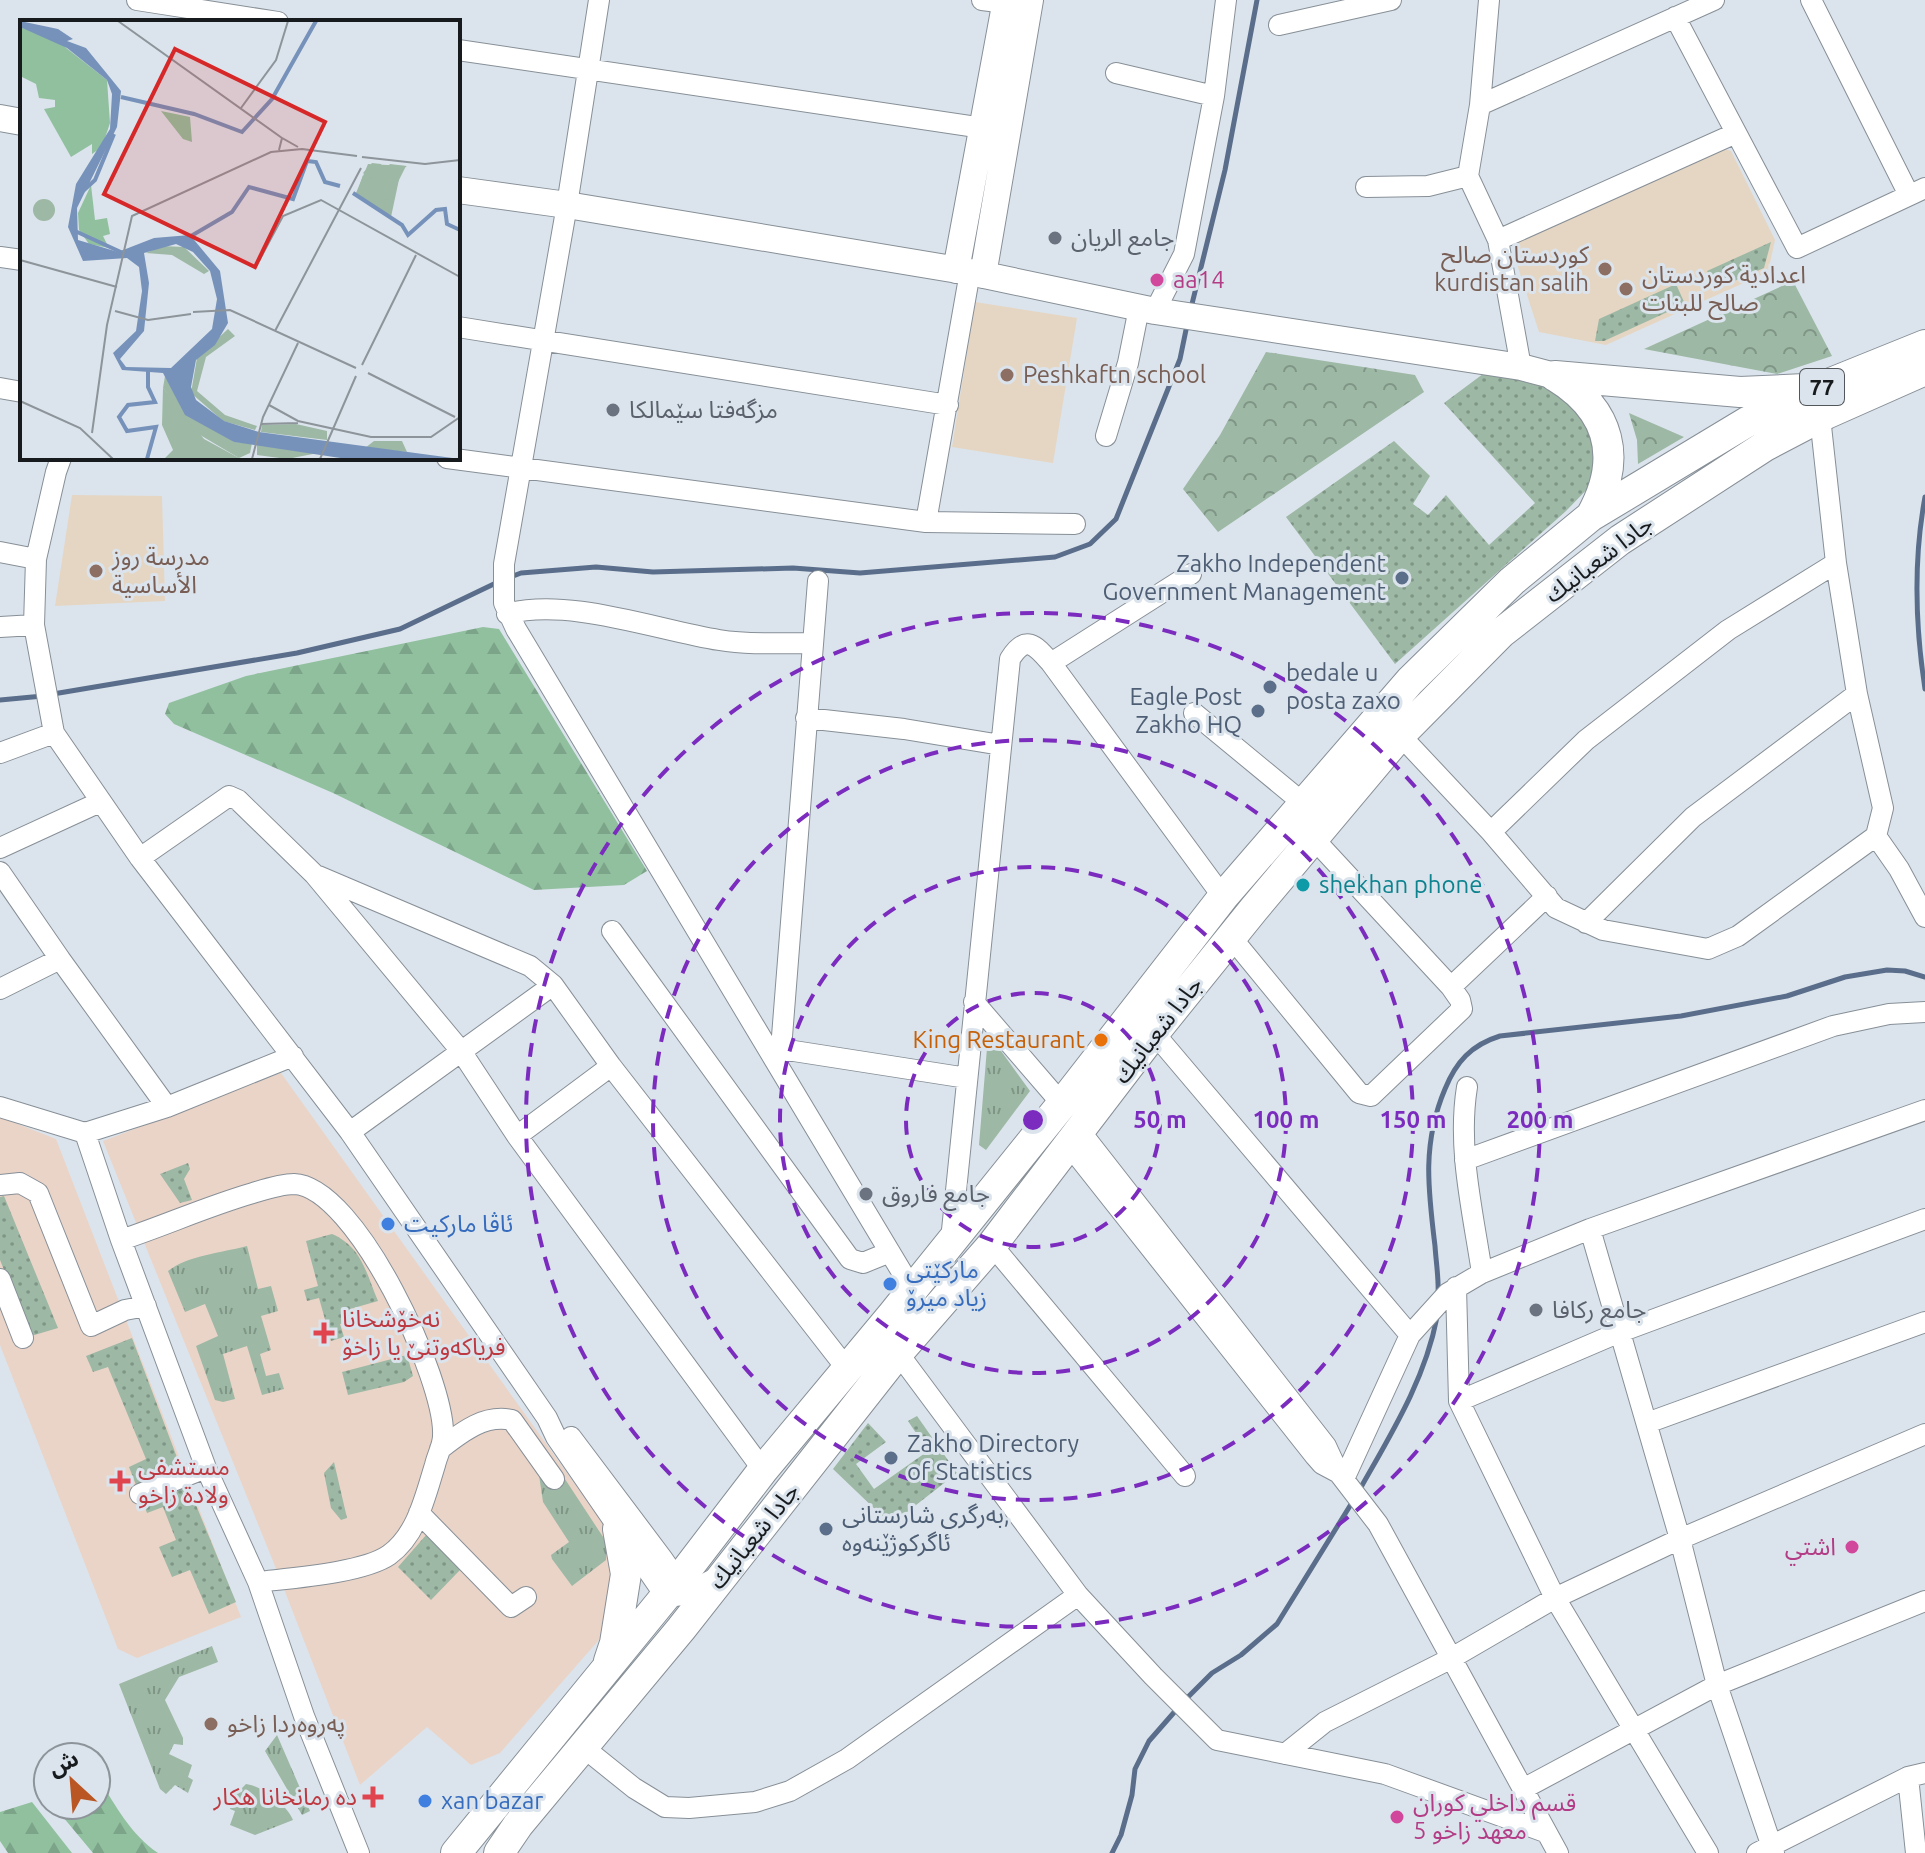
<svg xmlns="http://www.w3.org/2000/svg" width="1925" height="1853" font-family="Ubuntu,'Noto Sans Arabic',sans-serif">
<defs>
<pattern id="grass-tufts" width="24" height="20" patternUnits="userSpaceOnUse" patternTransform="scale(2)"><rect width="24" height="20" fill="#9db8a5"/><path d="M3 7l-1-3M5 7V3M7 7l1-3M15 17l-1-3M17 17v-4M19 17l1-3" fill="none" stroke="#7f9586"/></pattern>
<pattern id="forest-firs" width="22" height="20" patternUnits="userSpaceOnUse" patternTransform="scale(2)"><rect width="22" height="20" fill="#91c09f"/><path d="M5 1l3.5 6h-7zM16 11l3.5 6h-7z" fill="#7ca488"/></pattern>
<pattern id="park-crowns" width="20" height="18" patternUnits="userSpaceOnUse" patternTransform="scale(2)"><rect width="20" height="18" fill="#9db8a5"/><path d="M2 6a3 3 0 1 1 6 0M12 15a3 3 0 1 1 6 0" fill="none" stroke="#7f9586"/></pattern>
<pattern id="garden-dots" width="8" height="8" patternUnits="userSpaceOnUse" patternTransform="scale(2)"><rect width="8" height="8" fill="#9db8a5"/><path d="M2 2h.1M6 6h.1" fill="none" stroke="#7f9586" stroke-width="1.8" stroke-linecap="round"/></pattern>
</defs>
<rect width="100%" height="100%" fill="#dbe4ec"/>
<path fill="#e5d6c3" d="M1724,149L1731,151L1775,240L1768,272L1606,345L1539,332L1513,252L1514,242Z
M975,302L1077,318L1053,463L952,447Z
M72,495L162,496L165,601L55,606Z"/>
<path fill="#ead4c7" d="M281,1073L605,1526L620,1567L612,1611L598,1641L500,1753L471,1765L427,1727L360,1785L277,1571L103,1141Z
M0,1117L56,1139L241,1617L137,1658L118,1649L0,1345Z"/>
<path fill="url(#grass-tufts)" d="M996,1044L1030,1091L986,1150L979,1145L987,1048Z
M247,1246L258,1289L271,1286L278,1311L261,1316L271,1350L260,1354L266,1376L279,1373L284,1389L262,1395L247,1346L223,1354L235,1399L223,1402L215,1400L196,1346L218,1336L205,1304L185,1312L168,1271C189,1255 221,1253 247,1246Z
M561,1473L607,1543L606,1560L572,1586L552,1559L551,1555L569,1542L543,1502L539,1475Z
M212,1646L218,1662L179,1677L165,1700L183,1738V1745L174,1744L169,1754L192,1765L188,1777L193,1780L188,1793L175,1785L166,1794L160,1789L119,1684Z
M277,1735L310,1811L302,1815L265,1751Z
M246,1784C262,1786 287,1805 293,1820L255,1835L230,1825L235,1811L230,1809L233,1797Z"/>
<path fill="url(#forest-firs)" d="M483,627L499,629L647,871L624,885L534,890L333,793L174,724L165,714L169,703L246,676Z
M96,1774C114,1803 130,1834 158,1853H93L53,1805H96Z
M32,1802L72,1853H8L0,1841V1812Z"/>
<path fill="url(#park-crowns)" d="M1793,281L1832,356L1777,374L1644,349Z
M1266,352L1415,375L1424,392L1218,532L1183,489L1220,435Z
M1629,413L1684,437L1638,464L1637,440Z"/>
<path fill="url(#garden-dots)" d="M1771,242L1764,268L1716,289L1707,271Z
M1676,284L1685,304L1604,341H1595L1599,319Z
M1491,368L1562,383L1592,415L1595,481L1566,511L1395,664L1286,517L1394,441L1430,476L1413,504L1428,515L1446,495L1489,545L1535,503L1444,403Z
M188,1163L190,1169L184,1179L192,1200L180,1203L160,1174Z
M4,1196L58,1328L31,1336L0,1260V1197Z
M332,1234C362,1247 366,1273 378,1301L350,1309L353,1321L340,1324L344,1337L331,1341L319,1298L307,1301L304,1290L318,1286L306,1241Z
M132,1338L184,1476L236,1602L209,1614L190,1570L172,1577L159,1547L176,1540L163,1507L147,1513L129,1467L146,1459L108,1367L93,1372L86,1356Z
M407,1355L413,1376L404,1382L348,1395L342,1372Z
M917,1416L957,1473L902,1516L900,1528L880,1514L833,1469L868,1423L886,1442L856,1464L874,1489L928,1451L908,1421Z
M334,1462L347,1518L341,1520L331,1508L324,1473Z
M427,1534L460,1570L431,1600L398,1567Z"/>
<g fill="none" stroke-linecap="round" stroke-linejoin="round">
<path stroke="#5a6e8b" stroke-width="5" d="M1191,308L1225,170L1257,0
M1925,497C1913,562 1915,624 1925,689
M508,578L521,573L596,567L653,572L793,568L860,573L1055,557L1090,544L1116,519L1180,359L1187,325
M53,694L297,653L400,629L498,582
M0,700L43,696
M1438,1295C1439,1279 1436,1262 1435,1246C1428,1189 1422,1143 1445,1089C1456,1062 1471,1045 1500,1036L1681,1016L1787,996L1845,977L1887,970L1905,971L1925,977
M1360,1489C1391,1434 1425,1380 1437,1317
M1184,1701L1212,1673L1241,1655L1277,1624L1353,1501
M1112,1853L1121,1835L1132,1795L1135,1769L1149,1741L1177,1709"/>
<g stroke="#878f97" stroke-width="22">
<path id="minor" d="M137,0L278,22
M599,0L567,205L504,564V603L516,629L912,1289
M982,0L1006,3
M1489,0L1480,105L1468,176L1498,240L1521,367
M1811,0L1909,195
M1675,17L1797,248L1925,188
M1279,25L1391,0
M458,50L983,128
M1116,73L1214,96
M1480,105L1714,0
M1366,187L1428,186L1468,176
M1498,240L1734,134
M0,257L22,260
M1155,311L1184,254L1214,96L1226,0
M458,327L948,405
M0,388L22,392
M1106,436L1128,363L1139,308
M61,458L56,472L36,559L34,625L54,733L140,858L350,1132L547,1418L556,1437L666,1597L683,1595L714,1579
M447,458L926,522L970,272
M926,522L1075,524
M0,552L36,559
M507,614C567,597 657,630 719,640C749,645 781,643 811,643
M0,627L34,625
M1051,663L1191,574
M1194,713L1303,803
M806,718L904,729L1001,745
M1400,735L1491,832L1556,908L1603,930L1708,949L1738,936L1876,836L1883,808L1857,694L1836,563L1820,417
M0,753L54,733
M1491,832L1586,740L1728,630L1836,563
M1876,836L1899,869L1925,917
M0,848L100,802
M140,858L229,796L238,800L314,874L461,1051L517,1136L763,1470
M0,872L60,959L0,989
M318,876L530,966L553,985L611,1066L847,1369
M1586,923L1693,817L1857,694
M612,931L850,1259L863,1263L890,1252
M1231,937L1359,1093L1371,1096L1462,1009L1460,1000L1451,987L1313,838
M60,959L167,1107
M1451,987L1547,896
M974,1002L1062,1104
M1154,1033L1410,1335
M781,1049L818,581
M771,1053L781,1049L967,1078
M1467,1087C1457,1149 1473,1212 1482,1273
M0,1107L85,1133L167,1107L293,1056
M1080,1131L1326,1446L1338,1472L1378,1524L1558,1853
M350,1132L553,985
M85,1133L121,1240L206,1468L258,1582L304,1716L359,1853
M517,1136L611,1066
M1069,1145L1315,1456L1322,1464L1337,1472
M1465,1160L1833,1026L1889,1014L1925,1012
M0,1185L20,1183L38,1193L91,1326L125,1310L146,1306
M1590,1229L1680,1539L1717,1685L1774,1853
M121,1240C166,1225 208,1206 253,1193C266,1189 281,1184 294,1184C356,1186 446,1381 443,1436C443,1445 437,1456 435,1465C425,1497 417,1535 389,1555C363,1573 291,1578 258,1582
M951,1240L1010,659C1026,633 1036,646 1051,663L1223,897
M992,1245L1185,1476
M0,1279L23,1338
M1456,1287L1459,1401L1555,1598L1708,1853
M898,1353L1078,1595L1153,1676L1217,1740L1385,1774L1545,1832
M1459,1401L1620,1332L1925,1219
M1647,1423L1925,1322
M571,1437L662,1558L678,1581L681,1590
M440,1449C462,1432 484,1414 512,1420L554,1479
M1344,1479L1410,1335L1448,1293L1482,1273L1590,1229L1925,1110
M140,1494L206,1468
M419,1513L511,1607L526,1597
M583,1747L634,1788L665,1807L689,1808L755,1802L790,1791L847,1759L1078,1595
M1285,1754L1325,1722L1450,1659L1555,1598L1680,1539L1925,1434
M1908,1777L1916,1853
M1523,1789L1717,1685L1925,1601
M1757,1853L1908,1777L1925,1773"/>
</g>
<g stroke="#878f97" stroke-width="28">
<path id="major" d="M0,118L22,122
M458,190L567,205L970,272L1155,311L1521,367L1555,376
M956,270L1006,0
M983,275L1030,0"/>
</g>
<g stroke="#878f97" stroke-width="32">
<path id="highway" d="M1555,376L1740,392L1805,389
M1555,376C1611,410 1623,459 1591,516
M609,1661L615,1643L626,1574L618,1529
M456,1853L678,1581L763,1470L893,1314L1062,1104L1223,897L1410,681L1512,581L1591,516L1747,422L1816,389L1925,345
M499,1853L518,1825L681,1629L898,1353L992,1245L1154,1033L1254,909L1400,735L1501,633L1620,540L1765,446L1826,414L1925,370"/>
</g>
<use href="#minor" stroke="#fff" stroke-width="20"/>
<use href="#major" stroke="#fff" stroke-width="26"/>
<use href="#highway" stroke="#fff" stroke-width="30"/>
</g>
<g fill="none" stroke="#7b2cbf" stroke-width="4" stroke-dasharray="14 10">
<circle cx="1033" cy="1120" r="127"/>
<circle cx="1033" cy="1120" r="253"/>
<circle cx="1033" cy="1120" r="380"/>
<circle cx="1033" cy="1120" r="507"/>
</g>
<g fill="#6b7280" stroke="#dbe4ec" stroke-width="3">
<circle cx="1055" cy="238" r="8"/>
<circle cx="613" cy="410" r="8"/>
<circle cx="866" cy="1194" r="8"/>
<circle cx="1536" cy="1310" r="8"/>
</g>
<g fill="#8d6e63" stroke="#dbe4ec" stroke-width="3">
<circle cx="1605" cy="269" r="8"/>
<circle cx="1626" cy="289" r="8"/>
<circle cx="1007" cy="375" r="8"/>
<circle cx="96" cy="571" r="8"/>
<circle cx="211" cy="1724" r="8"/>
</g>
<g fill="#d1479c" stroke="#dbe4ec" stroke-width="3">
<circle cx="1157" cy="280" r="8"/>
<circle cx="1852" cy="1547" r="8"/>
<circle cx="1397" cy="1817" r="8"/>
</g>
<g fill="#5c6f8a" stroke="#dbe4ec" stroke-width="3">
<circle cx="1402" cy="578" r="8"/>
<circle cx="1270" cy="687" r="8"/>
<circle cx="1258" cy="711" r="8"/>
<circle cx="891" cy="1458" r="8"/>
<circle cx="826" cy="1529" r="8"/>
</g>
<circle fill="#0f9aa8" stroke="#dbe4ec" stroke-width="3" cx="1303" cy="885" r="8"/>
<circle fill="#e8710a" stroke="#dbe4ec" stroke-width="3" cx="1101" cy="1040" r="8"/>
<g fill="#3f7fe0" stroke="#dbe4ec" stroke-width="3">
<circle cx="388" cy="1224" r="8"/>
<circle cx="890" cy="1284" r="8"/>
<circle cx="425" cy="1801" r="8"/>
</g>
<g fill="#e0444e" stroke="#dbe4ec" stroke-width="3">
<path d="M320 1321h8v8h8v8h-8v8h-8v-8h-8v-8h8z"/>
<path d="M116 1469h8v8h8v8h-8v8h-8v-8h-8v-8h8z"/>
<path d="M369 1785h8v8h8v8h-8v8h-8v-8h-8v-8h8z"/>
</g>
<g text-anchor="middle" stroke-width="6" stroke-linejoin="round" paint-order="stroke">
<rect fill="#dbe4ec" stroke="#52575c" stroke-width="2" x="1800" y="369" width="44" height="36" rx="6"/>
<g font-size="22" font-weight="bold" fill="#181b1e">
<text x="1822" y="395">77</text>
</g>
<g font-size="24" fill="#5b616d" stroke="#dbe4ec" text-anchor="start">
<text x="1071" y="246">جامع الريان</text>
<text x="629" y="418">مزگەفتا سێمالکا</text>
<text x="882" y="1202">جامع فاروق</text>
<text x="1552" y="1318">جامع ركافا</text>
</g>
<g font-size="24" fill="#785e54" stroke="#dbe4ec" text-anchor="start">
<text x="1589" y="263" text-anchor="end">كوردستان صالح<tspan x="1589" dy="28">kurdistan salih</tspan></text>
<text x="1642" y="283">اعدادية كوردستان<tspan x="1642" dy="28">صالح للبنات</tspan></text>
<text x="1023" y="383">Peshkaftn school</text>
<text x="112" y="565">مدرسة روز<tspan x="112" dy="28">الأساسية</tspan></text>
<text x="227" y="1732">په‌روه‌ردا زاخو</text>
</g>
<g font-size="24" fill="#b23c85" stroke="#dbe4ec" text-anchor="start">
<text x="1173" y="288">aa14</text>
<text x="1836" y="1555" text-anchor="end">اشتي</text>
<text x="1413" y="1811">قسم داخلي كوران<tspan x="1413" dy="28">معهد زاخو 5</tspan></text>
</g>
<g font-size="24" fill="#181b1e" stroke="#dbe4ec">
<text transform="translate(1599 559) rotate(-37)" y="8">جادا شعبانيك</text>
<text transform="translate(1158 1030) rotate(-52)" y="8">جادا شعبانيك</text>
<text transform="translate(754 1536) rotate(-51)" y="8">جادا شعبانيك</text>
</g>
<g font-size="24" fill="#4e5e75" stroke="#dbe4ec" text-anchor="start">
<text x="1386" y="572" text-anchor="end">Zakho Independent<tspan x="1386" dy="28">Government Management</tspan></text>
<text x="1286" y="681">bedale u<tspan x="1286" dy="28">posta zaxo</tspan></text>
<text x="1242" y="705" text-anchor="end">Eagle Post<tspan x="1242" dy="28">Zakho HQ</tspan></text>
<text x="907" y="1452">Zakho Directory<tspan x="907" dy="28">of Statistics</tspan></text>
<text x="842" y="1523">بەرگری شارستانی,<tspan x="842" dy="28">ئاگرکوژێنەوە</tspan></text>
</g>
<g font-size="24" fill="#0d838f" stroke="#dbe4ec" text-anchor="start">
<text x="1319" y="893">shekhan phone</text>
</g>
<g font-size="24" fill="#c56008" stroke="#dbe4ec" text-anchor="end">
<text x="1085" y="1048">King Restaurant</text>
</g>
<g font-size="24" fill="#366cbe" stroke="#dbe4ec" text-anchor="start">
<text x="404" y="1232">ئاڤا ماركيت</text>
<text x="906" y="1278">مارکێتی<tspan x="906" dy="28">زیاد میرۆ</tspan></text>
<text x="441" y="1809">xan bazar</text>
</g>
<g font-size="24" fill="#be3a42" stroke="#dbe4ec" text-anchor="start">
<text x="342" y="1327">نه‌خۆشخانا<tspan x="342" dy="28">فرياكه‌وتنێ يا زاخۆ</tspan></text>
<text x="138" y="1475">مستشفى<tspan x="138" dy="28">ولادة زاخو</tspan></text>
<text x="357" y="1805" text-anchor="end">ده رمانخانا هكار</text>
</g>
</g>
<g transform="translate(20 20)">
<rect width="440" height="440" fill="#dbe4ec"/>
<path d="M0,7L36,20L87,60L90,103L82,127L72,134V124L51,137L24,89L35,87V80L19,78L16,64L0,56ZM141,91L170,97L172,122L163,119ZM71,165L75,200L87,198L90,214L83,216L89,228L69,224L59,210L58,193Z" fill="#91c09f"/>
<path d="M143,368L184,419L219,438L144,439L153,430L142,405Z" fill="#9db8a5"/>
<path d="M348,144L387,146L381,150L371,197L336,173ZM142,226L164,227L189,251L184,254L152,235L126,233ZM208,309L215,316L186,337L177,371L205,395L237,406L235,410L203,401L171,373L177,338ZM145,356L152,368L214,422L232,423L230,433L219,438L175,412L143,368ZM276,404L307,411V420L241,412L242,405Z" fill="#9db8a5"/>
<path d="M352,143L361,144L364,151L370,144L386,146L367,184L372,187L370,196L337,173L343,155L349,176L368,180V155L364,151L359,164L349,158L355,157V151L348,157L343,153ZM354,421H382L387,432L345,428ZM237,424L292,432L298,433L267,439L237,435Z" fill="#9db8a5"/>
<path d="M13 190a11 11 0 1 1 22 0a11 11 0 1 1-22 0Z" fill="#9db8a5"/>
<path d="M0,1L38,9L53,19L47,21L66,28L101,71L97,107L57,188L58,220L98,232L134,218L170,215L200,251L208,303L195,325L176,340L171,367L176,380L204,401L239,412L440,439H327L214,422L165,395L143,353L102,350L93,333L116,311L122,271L119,247L107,238L63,241L48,207L56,164L90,109L92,74L87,60L47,28L0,7ZM156,224L173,232L190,251L197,279L192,309L151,348L106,347L100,339L124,311L129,263L124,233Z" fill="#7692ba" fill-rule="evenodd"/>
<path fill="none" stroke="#7692ba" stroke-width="4" d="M101,77L174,94L222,112L252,79L296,1M63,171L75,160L94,114M333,173L382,205L388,215L416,190L425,189L427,204L440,210M55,211L103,233M171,216L212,192L229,167L273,179L287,141L296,142L305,162L320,166M127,439L136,407L107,411L99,397L108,385L135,382L128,367V349"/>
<path fill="none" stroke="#8d949a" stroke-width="2" d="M98,1L262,118M221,88L256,40L268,1M259,130L262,118L278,127M342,137L405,144L440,140M0,240L97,267M239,241L263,196L301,180L440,257M95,291L128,300L171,294M173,292L210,290L336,348M255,311L341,148M342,345L396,235M348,353L435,397M0,381L60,408L93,439M249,385L278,401L351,417H411L440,397M241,404L278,403M72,413L87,305L112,196L251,132L282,129L337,136M225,439H262M232,439L243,397L278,323M300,439L336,356"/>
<path fill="#d62828" fill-opacity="0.15" stroke="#d62828" stroke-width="4" d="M155,29L305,102L235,247L84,174Z"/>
<rect width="440" height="440" fill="none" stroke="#181b1e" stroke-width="4"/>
</g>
<circle cx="1033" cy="1120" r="12" fill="#7b2cbf" stroke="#dbe4ec" stroke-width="4"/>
<g font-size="24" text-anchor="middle" font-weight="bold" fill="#7b2cbf" stroke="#dbe4ec" stroke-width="6" stroke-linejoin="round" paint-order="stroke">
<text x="1160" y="1128">50 m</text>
<text x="1286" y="1128">100 m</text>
<text x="1413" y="1128">150 m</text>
<text x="1540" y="1128">200 m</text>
</g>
<g transform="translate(72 1781) rotate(334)"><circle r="38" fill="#dbe4ec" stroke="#8d949a" stroke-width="2"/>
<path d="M0-6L14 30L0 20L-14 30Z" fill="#ba5623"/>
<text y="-12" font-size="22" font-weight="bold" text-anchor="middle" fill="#181b1e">ش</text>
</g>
</svg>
